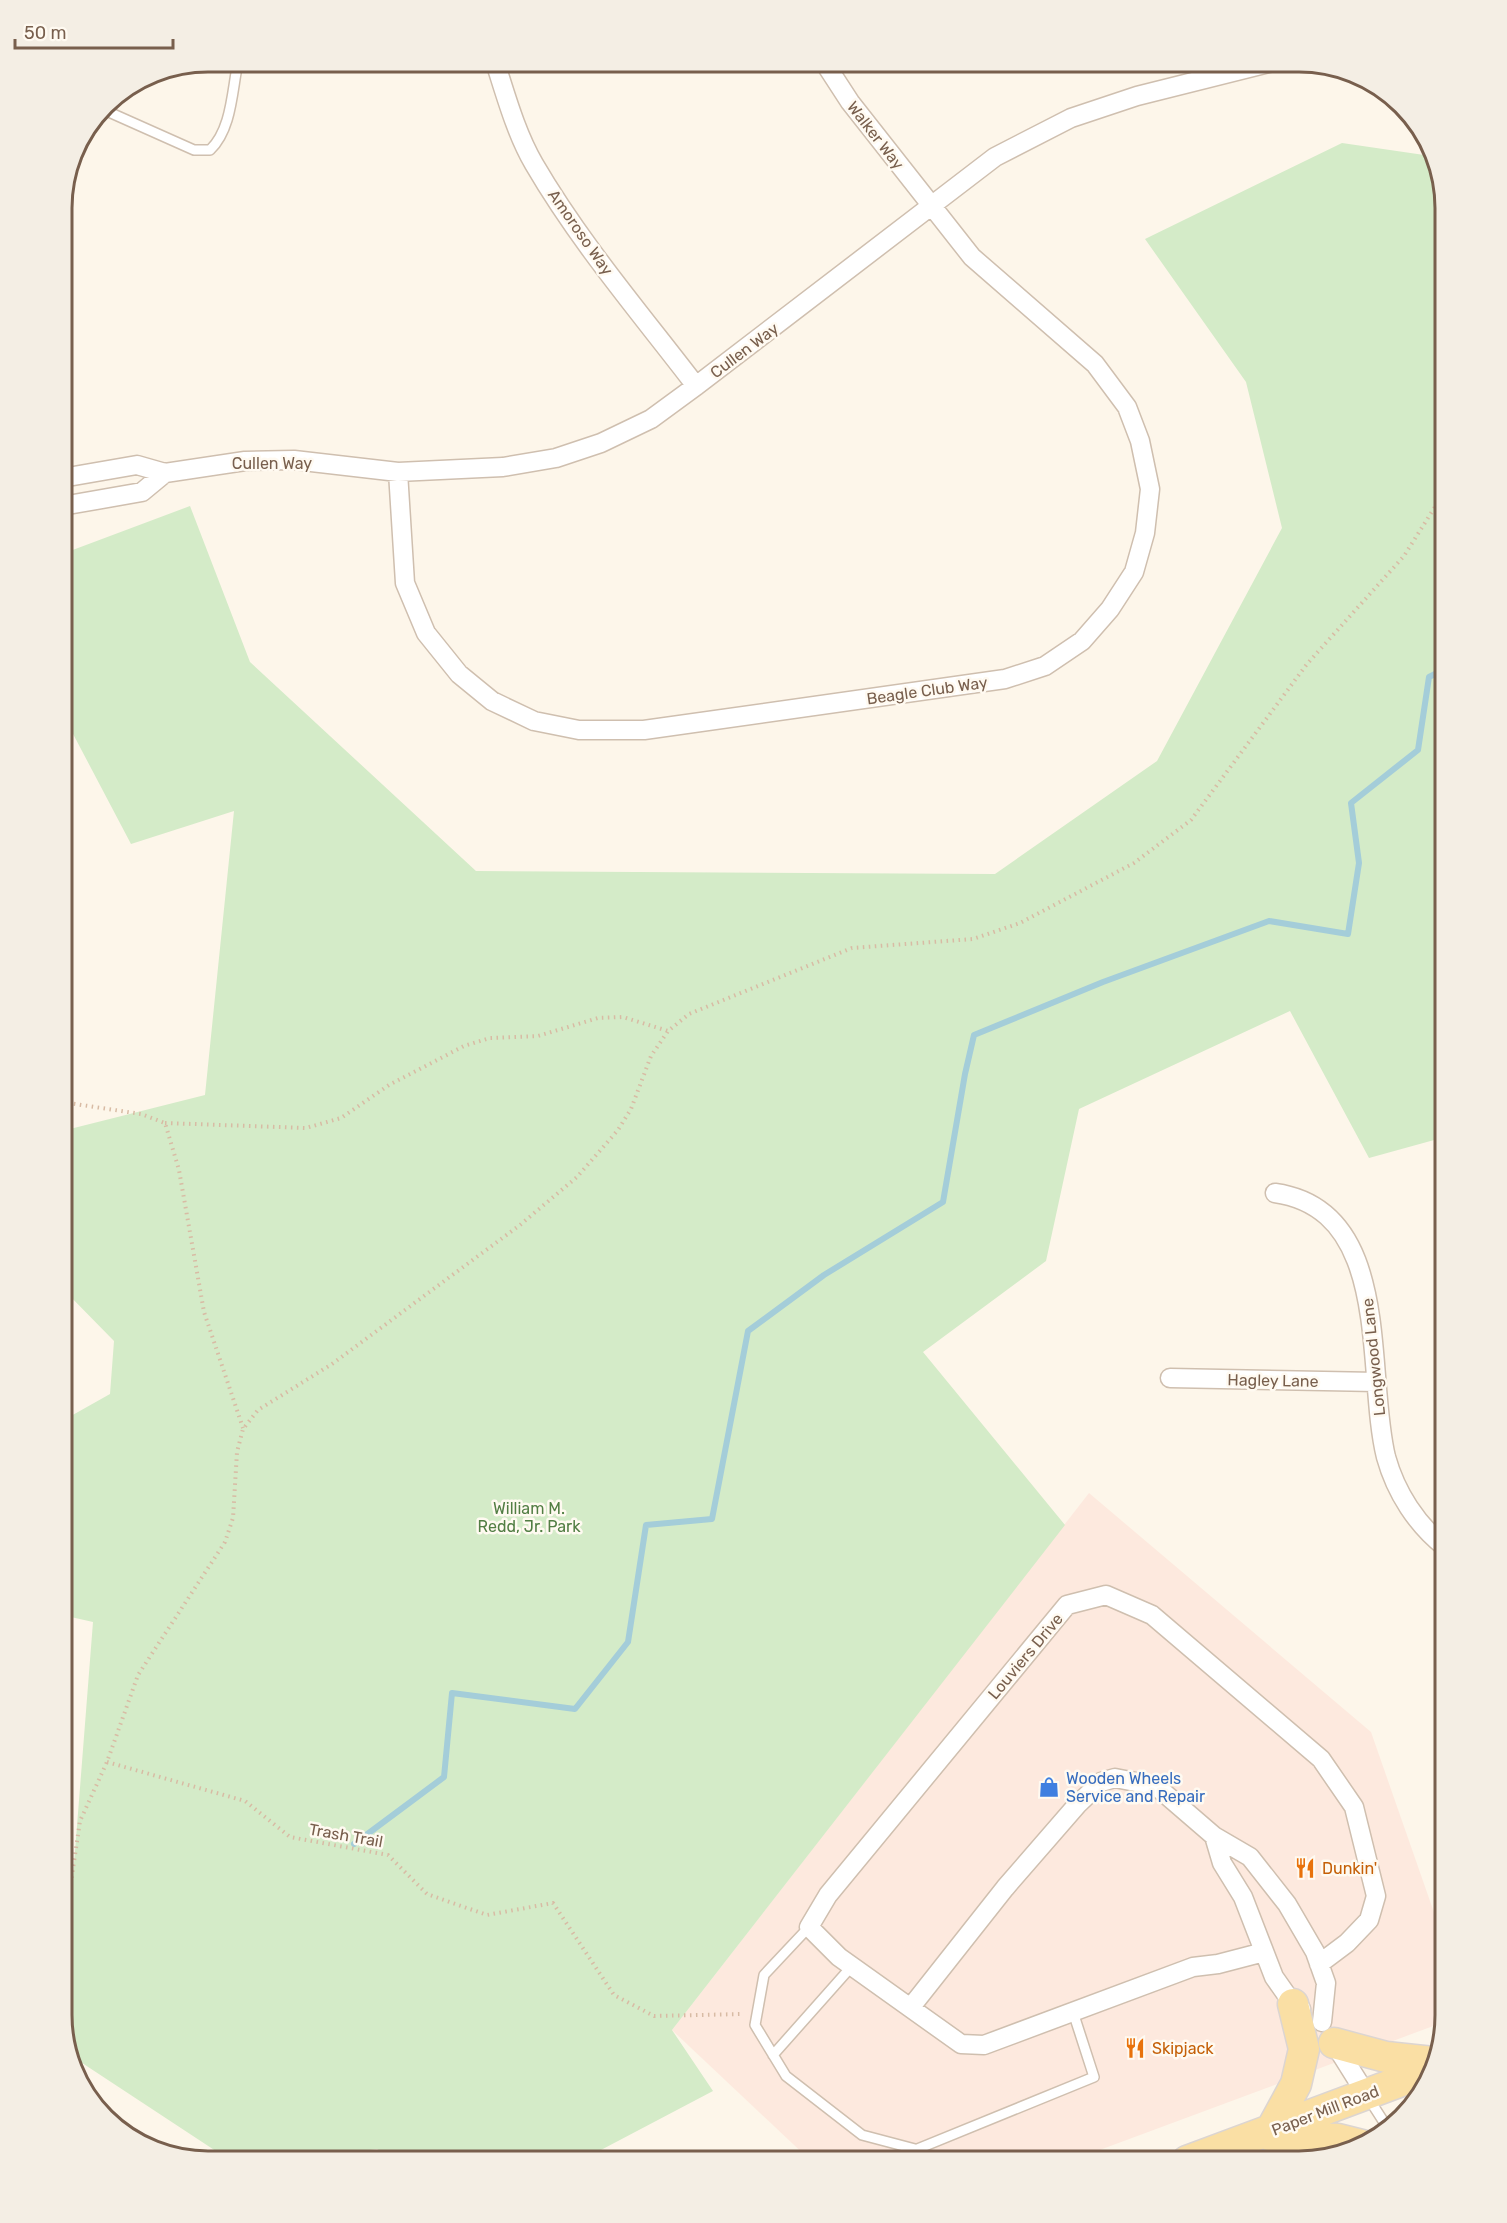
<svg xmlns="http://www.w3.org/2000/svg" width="1507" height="2223" font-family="Rubik,sans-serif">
<rect width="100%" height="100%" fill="#fdf6ea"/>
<path fill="#fde9de" d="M1089,1493L1371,1732L1445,1944V2015L1444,2022L1070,2161H811L672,2030Z"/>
<path fill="#d4ebc8" d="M1342,143L1431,156L1445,208V1137L1369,1158L1290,1011L1079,1109L1046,1261L923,1352L1065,1525L672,2030L713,2091L580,2161H399L377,2149L288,2161H231L73,2057L62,2017L93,1622L62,1615V1421L110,1394L114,1341L62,1288V1131L205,1095L234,811L131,844L62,713V554L190,506L250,662L476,871L995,874L1157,761L1282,528L1246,382L1145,239Z"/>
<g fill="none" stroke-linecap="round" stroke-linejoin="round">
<path stroke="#a4cdd9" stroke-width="6" d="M354,1844L444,1777L452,1693L575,1709L628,1642L646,1525L712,1519L748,1331L824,1275L943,1202L965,1074L974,1035L1103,982L1269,921L1348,934L1359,863L1351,803L1418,750L1429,677L1445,669"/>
<g stroke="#cfbfaf" stroke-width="12">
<path id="lane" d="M102,109L194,150H210C232,129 232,90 238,62
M809,1927L764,1975L755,2025L786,2076L862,2135L915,2149
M773,2055L852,1966
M1369,2099L1387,2127
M888,2161L1094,2077L1073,2012"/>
</g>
<g stroke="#cfbfaf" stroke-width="21">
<path id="street" d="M495,62C506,96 516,133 534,164C580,243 641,314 696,386
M398,472L405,583L426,633L459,674L492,701L534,721L579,730H644L1005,679L1045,666L1082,641L1110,609L1134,572L1145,533L1150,489L1140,441L1127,407L1095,364L972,257L850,102L824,62
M165,473L245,461L294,460L398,472L503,467L556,458L601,443L651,419L696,386L995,157L1071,118L1137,96L1273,62
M62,506L142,492L165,473L137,465L62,478
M1275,1193C1394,1210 1365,1373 1386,1457C1396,1493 1417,1525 1445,1547
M1170,1378L1377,1382
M1214,1836L1222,1863L1243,1897L1274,1977L1293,2004L1301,2009
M1264,1952L1218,1964L1193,1967L984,2045L961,2044L839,1957L809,1927L828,1895L1067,1605L1106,1595L1152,1615L1321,1759L1354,1807L1376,1896L1369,1920L1347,1943L1319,1964
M911,2007L1005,1888L1077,1805L1101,1782L1115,1778L1156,1786L1214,1836L1250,1857L1287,1904L1315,1952L1326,1983L1322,2022
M1334,2043L1366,2094"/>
</g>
<g stroke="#dcd5d1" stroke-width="33">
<path id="primary" d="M1334,2043L1386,2057L1433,2062
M1271,2130L1296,2084L1304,2049L1293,2004
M1269,2135L1338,2139L1362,2145
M1187,2161L1431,2070"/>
</g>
<path stroke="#d8bba4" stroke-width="4" stroke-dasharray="1.5 4.5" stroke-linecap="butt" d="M62,1102L141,1114L165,1123L179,1170L204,1312L243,1428
M165,1123L306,1128L341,1118L389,1085L464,1046L490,1038L538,1036L598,1018L623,1017L668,1031
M107,1762L245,1801L290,1837L388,1855L427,1894L487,1915L553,1903L614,1995L654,2016L743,2014
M62,1943L80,1821L107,1762L138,1675L225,1542L233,1518L237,1452L243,1429L258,1410L332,1364L520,1225L577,1177L618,1130L631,1109L651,1056L668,1031L689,1014L852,948L973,939L1020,923L1134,863L1191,820L1307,664L1404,556L1445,491"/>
<use href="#lane" stroke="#fff" stroke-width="9"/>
<use href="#street" stroke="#fff" stroke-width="18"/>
<use href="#primary" stroke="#fadfa4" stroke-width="30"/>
</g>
<defs>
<g id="shop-bare" transform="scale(1.62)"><path d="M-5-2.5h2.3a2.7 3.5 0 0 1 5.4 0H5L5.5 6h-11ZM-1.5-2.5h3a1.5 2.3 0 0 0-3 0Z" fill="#3f7fe0" stroke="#fffaf1" stroke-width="2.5" paint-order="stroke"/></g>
<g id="restaurant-bare" transform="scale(1.62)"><path d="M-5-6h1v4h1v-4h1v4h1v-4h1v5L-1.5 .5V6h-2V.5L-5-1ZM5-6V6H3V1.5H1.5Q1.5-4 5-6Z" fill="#e8710a" stroke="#fffaf1" stroke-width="2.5" paint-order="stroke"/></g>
</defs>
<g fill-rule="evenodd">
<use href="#shop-bare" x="1049" y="1787"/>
<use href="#restaurant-bare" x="1305" y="1868"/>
<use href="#restaurant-bare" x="1135" y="2048"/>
</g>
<g text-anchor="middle" stroke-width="5" stroke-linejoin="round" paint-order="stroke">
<g font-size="16" fill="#785f4d" stroke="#fffaf1">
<text transform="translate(876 135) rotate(52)" y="6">Walker Way</text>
<text transform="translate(581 232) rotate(55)" y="6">Amoroso Way</text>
<text transform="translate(744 350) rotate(-37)" y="6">Cullen Way</text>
<text x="272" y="469">Cullen Way</text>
<text transform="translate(927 690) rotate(-8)" y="6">Beagle Club Way</text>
<text transform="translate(1373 1357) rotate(-96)" y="6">Longwood Lane</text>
<text transform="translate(1273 1380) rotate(1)" y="6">Hagley Lane</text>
<text transform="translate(1025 1656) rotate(-50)" y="6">Louviers Drive</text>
<text transform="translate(346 1835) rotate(10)" y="6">Trash Trail</text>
<text transform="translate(1325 2110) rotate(-21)" y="6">Paper Mill Road</text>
</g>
<g font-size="16" fill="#527e44" stroke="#fffaf1">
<text x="529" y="1514">William M.<tspan x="529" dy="18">Redd, Jr. Park</tspan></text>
</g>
<g font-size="16" fill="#366cbe" stroke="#fffaf1" text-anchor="start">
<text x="1066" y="1784">Wooden Wheels<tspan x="1066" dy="18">Service and Repair</tspan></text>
</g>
<g font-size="16" fill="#c56008" stroke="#fffaf1" text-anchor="start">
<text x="1322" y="1874">Dunkin'</text>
<text x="1152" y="2054">Skipjack</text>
</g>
</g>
<path d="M0 0H1507V2223H0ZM208 72H1299A136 136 0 0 1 1435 208V2015A136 136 0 0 1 1299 2151H208A136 136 0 0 1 72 2015V208A136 136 0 0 1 208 72Z" fill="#f4eee4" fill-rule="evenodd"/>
<path fill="none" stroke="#785f4d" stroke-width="3" d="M208 72H1299A136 136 0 0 1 1435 208V2015A136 136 0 0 1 1299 2151H208A136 136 0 0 1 72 2015V208A136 136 0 0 1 208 72Z"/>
<path d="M15 39v9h158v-9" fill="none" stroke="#785f4d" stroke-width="3"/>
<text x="24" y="39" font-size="18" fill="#785f4d" stroke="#fffaf1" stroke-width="4.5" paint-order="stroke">50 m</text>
</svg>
